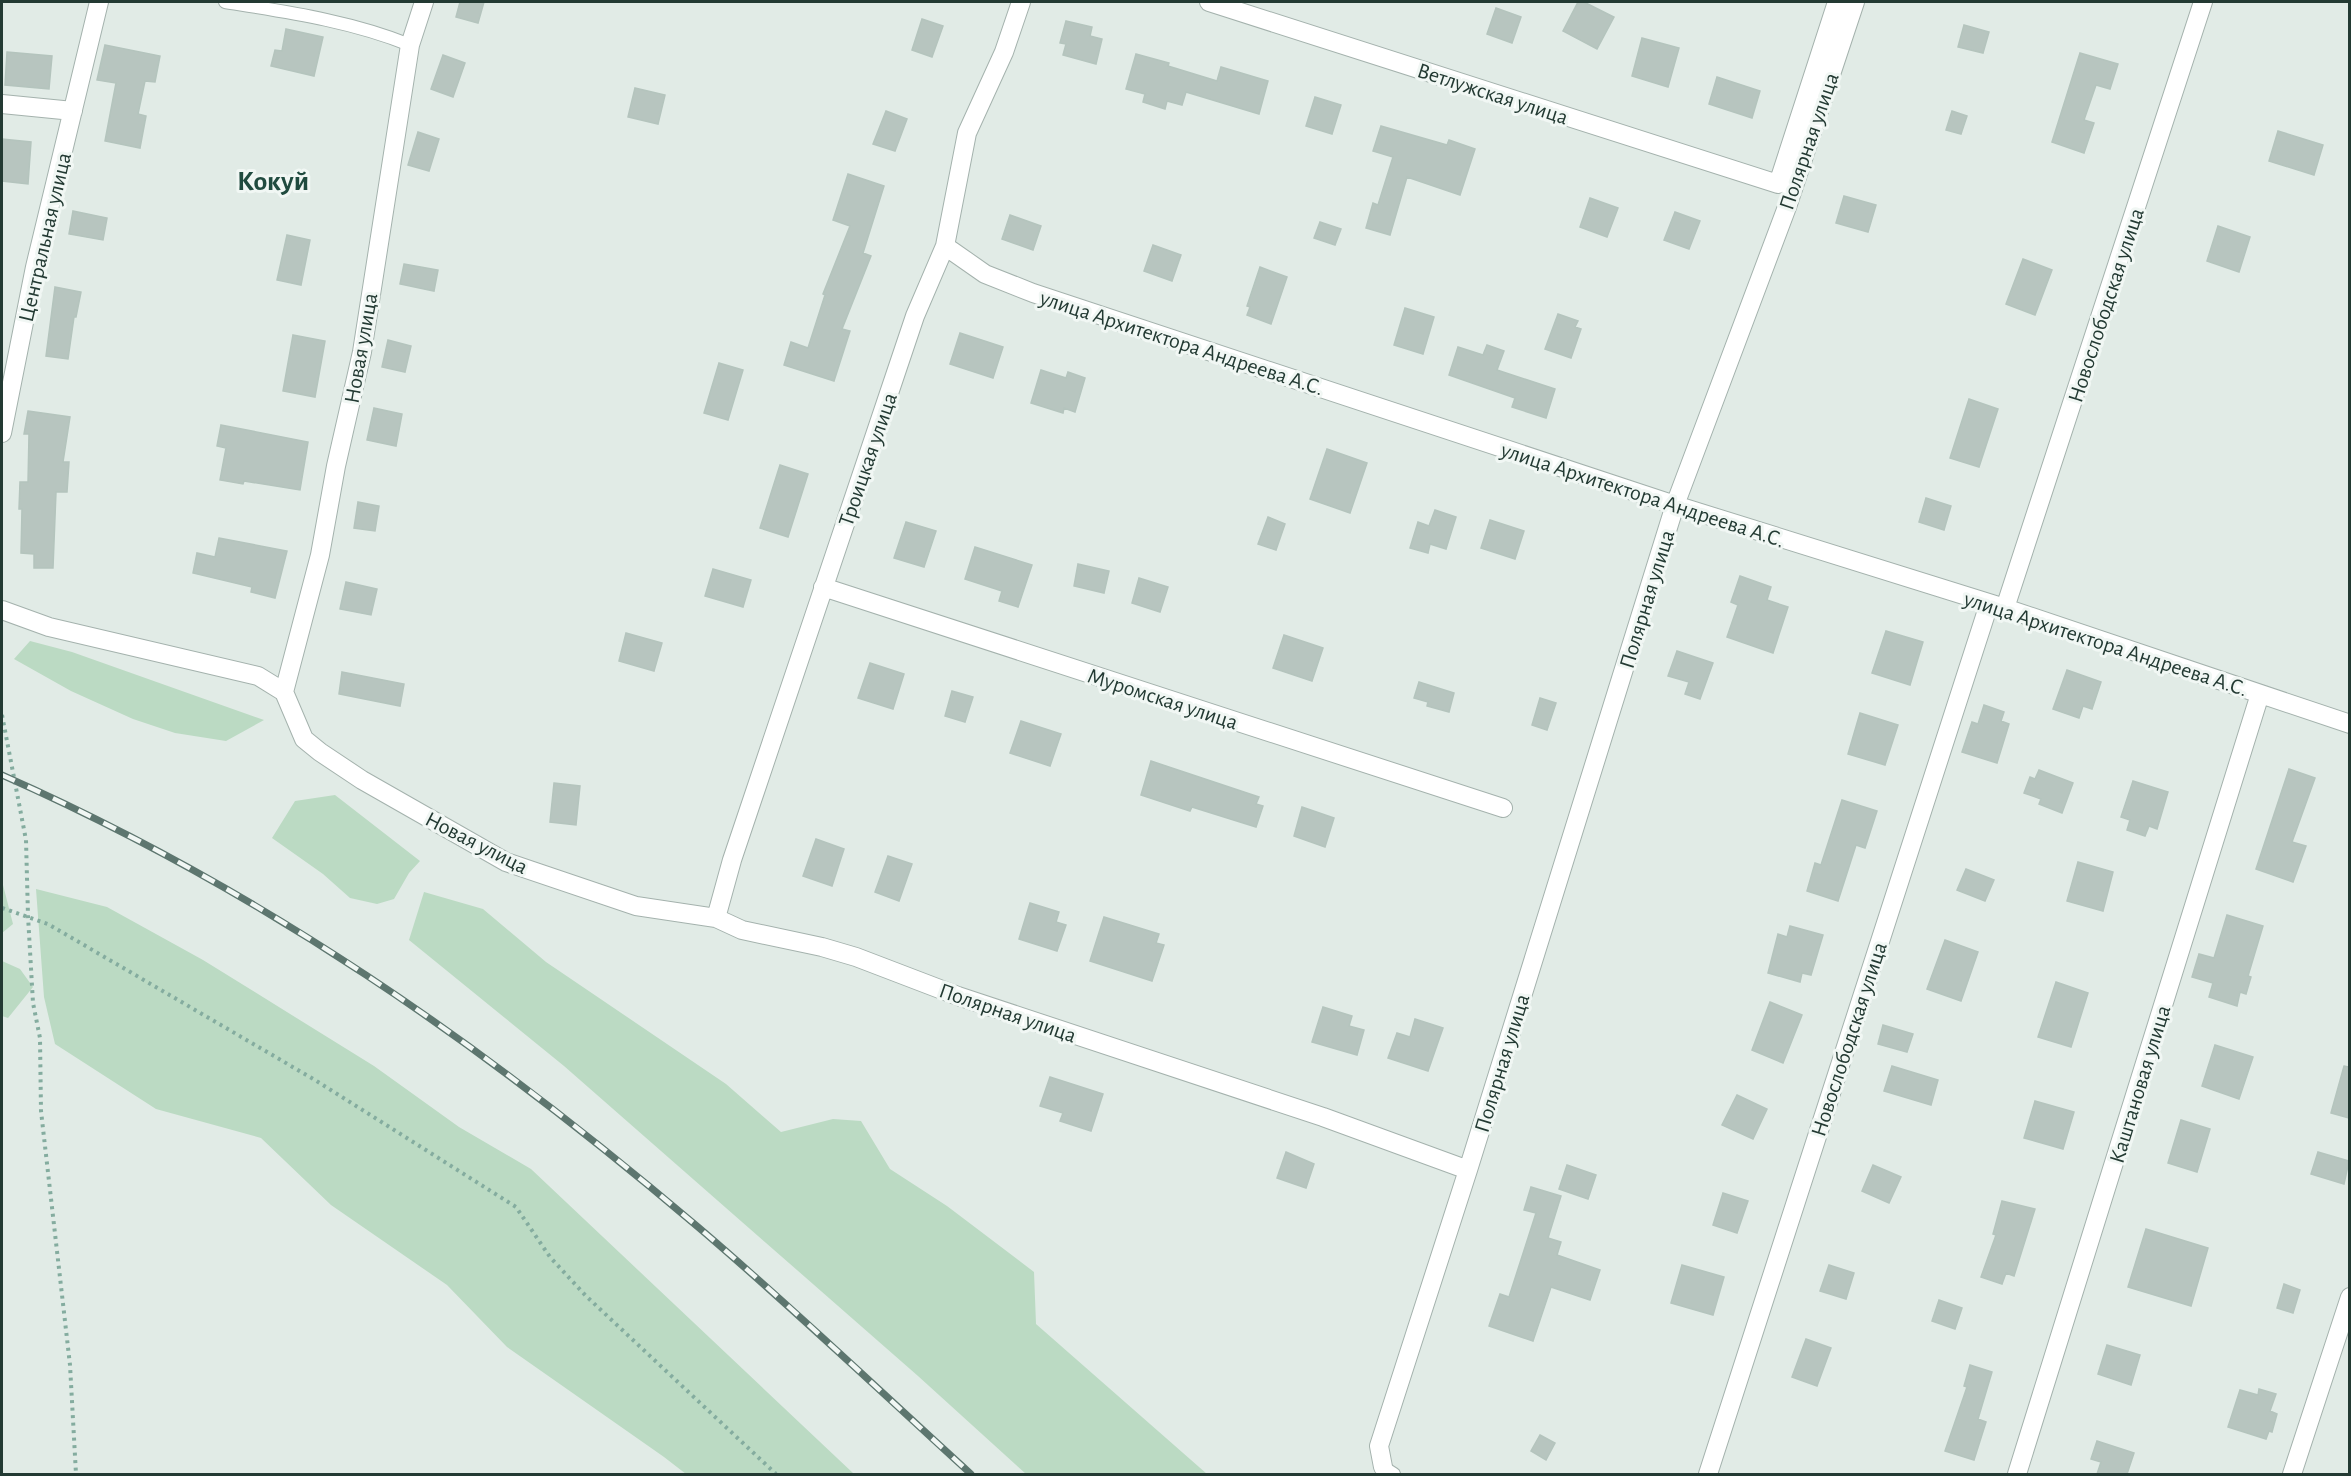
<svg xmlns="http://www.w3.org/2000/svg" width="2351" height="1476" font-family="'Alegreya Sans',sans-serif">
<rect width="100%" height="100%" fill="#e1ebe6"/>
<path fill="#bbdac3" d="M30,641L72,652L264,720L226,741L175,733L133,719L71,691L14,659Z
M335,795L420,861L409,873L394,899L377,904L350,898L323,874L272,838L295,801Z
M2,881L13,924L2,933Z
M36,889L107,907L203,960L374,1066L459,1127L531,1169L854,1474H686L664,1457L507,1347L447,1285L331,1205L261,1138L156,1109L55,1044L44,997Z
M424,892L483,909L546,962L726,1084L781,1132L833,1119L861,1121L890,1169L947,1206L1034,1272L1036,1324L1207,1474H1026L918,1376L564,1066L409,940Z
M2,961L20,969L33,987L8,1018L2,1016Z"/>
<path fill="#b7c5bf" stroke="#b4c4bd" stroke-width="1.5" d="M460,2H484L478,23L456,17Z
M1578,2H1584L1614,17L1597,49L1563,31Z
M1496,8L1521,17L1512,43L1487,34Z
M922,19L943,26L932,57L912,50Z
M1066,21L1092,27L1090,36L1102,39L1096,64L1063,55L1066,44L1060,43Z
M1964,25L1989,32L1983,53L1958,47Z
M286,29L323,37L314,76L271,66L275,50L282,51Z
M1642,38L1679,48L1668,87L1632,76Z
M105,45L160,56L155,82L145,81L138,114L146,116L140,148L105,141L116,83L97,80Z
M7,52L52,56L49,89L5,85Z
M2080,53L2118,64L2110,89L2096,85L2084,120L2094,123L2084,153L2052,142Z
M1136,54L1169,63L1168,66L1217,81L1221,67L1268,81L1259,114L1186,92L1182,105L1167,101L1165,109L1143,102L1145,94L1126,89Z
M443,55L465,63L453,97L431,89Z
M1717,77L1760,91L1752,118L1709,104Z
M635,88L665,95L658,124L628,117Z
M1315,97L1341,105L1332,134L1306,126Z
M886,111L907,119L895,151L873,144Z
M1952,111L1967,116L1961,134L1946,130Z
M1381,126L1447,145L1449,140L1475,149L1460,195L1407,177L1390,235L1366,228L1373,203L1378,205L1393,157L1373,151Z
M2278,131L2323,145L2314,175L2269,161Z
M418,132L439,139L429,171L408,165Z
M2,139L31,142L28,184L2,181Z
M848,174L884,186L863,253L871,256L842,329L850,331L834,381L784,365L791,342L808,348L825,295L823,294L850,226L833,220Z
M1844,196L1876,205L1868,232L1836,223Z
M1590,198L1618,208L1607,237L1580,227Z
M73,211L107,218L103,240L69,234Z
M1675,212L1700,221L1689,249L1664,240Z
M1010,215L1041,226L1033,250L1002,239Z
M1320,222L1341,229L1335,245L1314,238Z
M2218,226L2250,237L2239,272L2207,261Z
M287,235L310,240L301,285L277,280Z
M1153,245L1181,255L1172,281L1144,271Z
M2023,259L2052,270L2035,315L2006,304Z
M404,264L438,270L434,291L400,284Z
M1260,267L1287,277L1271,324L1247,315L1250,307L1247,306Z
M55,287L81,292L76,317H74L68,359L46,356Z
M1405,308L1434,317L1423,354L1394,345Z
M1558,314L1578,321L1575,327L1581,329L1571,358L1545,349Z
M960,333L1003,347L993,378L950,364Z
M293,335L325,341L315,397L283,391Z
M388,340L411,346L405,372L382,367Z
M1487,345L1504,351L1497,370L1555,389L1546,418L1512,407L1515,398L1449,375L1458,347L1483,355Z
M719,363L743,370L728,420L704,413Z
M1041,370L1066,378L1068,372L1085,378L1075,412L1064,408L1063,413L1031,403Z
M1969,399L1998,409L1979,467L1950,458Z
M374,408L402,414L396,446L367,440Z
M28,411L70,417L63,462H69L67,492H56L53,568H34V554L21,553L22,509H19L20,482H28L29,434H24Z
M221,425L308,442L300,490L244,481L243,484L220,480L226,448L217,446Z
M1327,449L1367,463L1350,513L1310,499Z
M780,465L808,474L788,537L760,528Z
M1926,498L1951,506L1944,530L1919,522Z
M358,502L379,506L375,531L354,528Z
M1435,510L1456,517L1446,549L1430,544L1428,553L1410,548L1418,522L1429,526Z
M1268,517L1285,524L1276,550L1258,544Z
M1490,520L1524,531L1515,559L1481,548Z
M906,522L936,531L924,567L894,558Z
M219,538L287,551L275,598L251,592L252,587L193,573L197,553L215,557Z
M975,547L1032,565L1018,607L999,601L1002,591L965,579Z
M1078,564L1109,571L1104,593L1074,586Z
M713,569L751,580L743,607L705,596Z
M1740,576L1771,587L1767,600L1788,607L1773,653L1727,637L1738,605L1731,602Z
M1139,578L1168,587L1160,612L1132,603Z
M346,582L377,589L371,615L340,609Z
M1886,631L1923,642L1910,685L1872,673Z
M626,633L662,643L654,671L619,661Z
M1284,635L1323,648L1312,681L1273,668Z
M1677,651L1713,663L1700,699L1685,694L1689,682L1668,676Z
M870,663L904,674L893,709L858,698Z
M2067,670L2101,682L2092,709L2083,706L2079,718L2053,709Z
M342,672L404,684L400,706L339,694Z
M1419,682L1454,693L1449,712L1427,706L1428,702L1414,698Z
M952,691L973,697L965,722L945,716Z
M1540,698L1556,703L1547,730L1532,725Z
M1984,705L2004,712L2001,721L2009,724L1997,763L1962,752L1972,722L1978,724Z
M1860,713L1898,725L1885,765L1848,754Z
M1021,721L1061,734L1050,766L1010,753Z
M1151,761L1259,797L1256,804L1263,806L1256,827L1192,807L1190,811L1141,795Z
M2289,769L2315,778L2292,842L2306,846L2293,882L2256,869Z
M2039,770L2073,783L2062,813L2039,804L2041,799L2024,793L2030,777L2035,779Z
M2133,781L2168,792L2157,829L2149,826L2145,836L2127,830L2130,820L2121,817Z
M554,783L580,786L576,825L550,822Z
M1842,800L1877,811L1865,848L1856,845L1838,901L1807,891L1815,863L1821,865Z
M1302,807L1334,818L1325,847L1294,836Z
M816,839L844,849L832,886L803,876Z
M888,856L912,864L899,901L875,892Z
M2078,862L2113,872L2103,911L2067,901Z
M1966,869L1994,880L1985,901L1957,890Z
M1030,903L1059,912L1056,922L1066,925L1057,951L1019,939Z
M2227,915L2263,926L2248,976L2251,977L2246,994L2240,992L2237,1006L2209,997L2213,983L2192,977L2199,954L2214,958Z
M1104,917L1159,934L1156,943L1164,945L1152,981L1090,961Z
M1790,926L1823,935L1811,975L1802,973L1800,982L1768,973L1778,934L1787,937Z
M1945,940L1978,952L1961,1001L1927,989Z
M2056,982L2088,993L2071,1047L2038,1037Z
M1770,1002L1802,1015L1783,1063L1752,1050Z
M1323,1007L1352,1016L1349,1026L1364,1030L1357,1055L1312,1042Z
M1415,1019L1443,1028L1428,1071L1388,1058L1397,1033L1410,1037Z
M1883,1025L1913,1034L1907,1052L1878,1044Z
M2215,1045L2253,1057L2239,1099L2202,1086Z
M1892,1066L1938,1080L1931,1105L1884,1091Z
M2344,1066L2349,1067V1118L2331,1113Z
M1050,1077L1103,1094L1091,1131L1060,1121L1063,1113L1040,1106Z
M1737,1095L1767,1109L1753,1139L1722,1125Z
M2035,1101L2074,1112L2063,1149L2024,1138Z
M2181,1120L2210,1129L2197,1172L2168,1163Z
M1286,1152L1314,1164L1306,1188L1277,1178Z
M2318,1152L2349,1161L2344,1184L2311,1174Z
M1567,1165L1596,1175L1588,1199L1559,1189Z
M1873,1165L1901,1177L1889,1203L1862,1191Z
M1531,1187L1561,1196L1548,1238L1561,1242L1557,1255L1600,1270L1590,1300L1551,1287L1533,1341L1489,1326L1500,1294L1509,1297L1536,1213L1524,1210Z
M1723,1193L1748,1201L1737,1233L1713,1225Z
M2002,1201L2035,1209L2014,1276L2006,1273L2002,1284L1981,1277L1996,1235L1993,1234Z
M2146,1229L2208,1248L2191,1306L2128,1287Z
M1682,1265L1724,1277L1713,1315L1671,1303Z
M1829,1265L1854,1273L1846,1299L1820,1291Z
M2284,1284L2300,1290L2293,1313L2277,1308Z
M1939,1300L1962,1308L1955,1329L1932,1321Z
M1806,1339L1831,1348L1817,1386L1792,1377Z
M2107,1345L2140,1355L2131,1385L2098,1374Z
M1970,1365L1992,1372L1978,1419L1986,1422L1974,1460L1945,1451L1967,1387L1964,1386Z
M2259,1389L2276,1394L2270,1411L2277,1414L2272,1432L2269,1431L2266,1439L2228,1427L2240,1390L2258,1395Z
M1540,1435L1555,1443L1546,1460L1531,1451Z
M2097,1441L2134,1453L2127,1474H2097L2101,1462L2091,1459Z"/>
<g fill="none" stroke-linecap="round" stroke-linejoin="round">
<g stroke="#a4b2ad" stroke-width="14">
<path id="service" d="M225,2C287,12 351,21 410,45
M1383,1467L1394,1474"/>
</g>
<g stroke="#a4b2ad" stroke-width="20">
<path id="minor" d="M1209,2L1778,184L1837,2
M2,104L73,111
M945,246L985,274L1033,293L1675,505L2005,608L2350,724
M2,433L35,267L99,2
M823,587L1503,808
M2005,608L2203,2
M2,610L49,627L258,676L284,692L304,739L320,752L362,780L506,862L636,906L716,918L742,930L822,947L856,957L958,996L1323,1117L1468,1170
M284,692L320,555L336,466L362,352L410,45L424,2
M716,918L732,860L915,316L945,246L967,133L1004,52L1021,2
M1383,1467L1379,1446L1468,1170L1675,505L1787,207L1855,2
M1708,1474L1989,604
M2017,1474L2260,694
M2292,1474L2350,1297"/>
</g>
<path stroke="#84ac9f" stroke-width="4" stroke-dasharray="3 4.5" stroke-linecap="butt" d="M2,715L26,840L28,916L33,1003L40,1038L41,1111L70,1365L76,1474
M2,908L48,924L315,1080L516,1207L550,1257L586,1296L776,1474"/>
<use href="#service" stroke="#fff" stroke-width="12"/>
<use href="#minor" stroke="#fff" stroke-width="18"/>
<g stroke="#5d766f" stroke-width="7">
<path id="rail" d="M2,775C260,889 483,1044 698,1227C792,1307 881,1392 971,1474"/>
</g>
<use href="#rail" stroke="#f1f7f4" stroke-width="4.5" stroke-dasharray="14" stroke-linecap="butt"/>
</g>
<g text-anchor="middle" stroke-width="6" stroke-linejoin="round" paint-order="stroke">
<g font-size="22" fill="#233a33" stroke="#f1f7f4">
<text transform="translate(1493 93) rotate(18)" y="8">Ветлужская улица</text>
<text transform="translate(1808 141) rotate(-71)" y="8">Полярная улица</text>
<text transform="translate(44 237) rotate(-77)" y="8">Центральная улица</text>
<text transform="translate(2105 305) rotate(-72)" y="8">Новослободская улица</text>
<text transform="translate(1182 342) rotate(18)" y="8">улица Архитектора Андреева А.С.</text>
<text transform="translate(360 348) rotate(-80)" y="8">Новая улица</text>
<text transform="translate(867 459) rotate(-71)" y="8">Троицкая улица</text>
<text transform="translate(1643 494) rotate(18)" y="8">улица Архитектора Андреева А.С.</text>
<text transform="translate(1646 599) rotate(-73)" y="8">Полярная улица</text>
<text transform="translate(2106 643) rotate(18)" y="8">улица Архитектора Андреева А.С.</text>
<text transform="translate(1163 698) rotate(18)" y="8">Муромская улица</text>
<text transform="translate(477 842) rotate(27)" y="8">Новая улица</text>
<text transform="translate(1008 1012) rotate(19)" y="8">Полярная улица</text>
<text transform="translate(1848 1039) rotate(-72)" y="8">Новослободская улица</text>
<text transform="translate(1501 1063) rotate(-73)" y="8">Полярная улица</text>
<text transform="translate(2139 1084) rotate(-73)" y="8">Каштановая улица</text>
</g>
<g font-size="28" font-weight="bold" fill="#204b3f" stroke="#f1f7f4">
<text x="273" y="190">Кокуй</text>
</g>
</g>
<rect width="2351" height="1476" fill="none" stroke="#233a33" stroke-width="6"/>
</svg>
